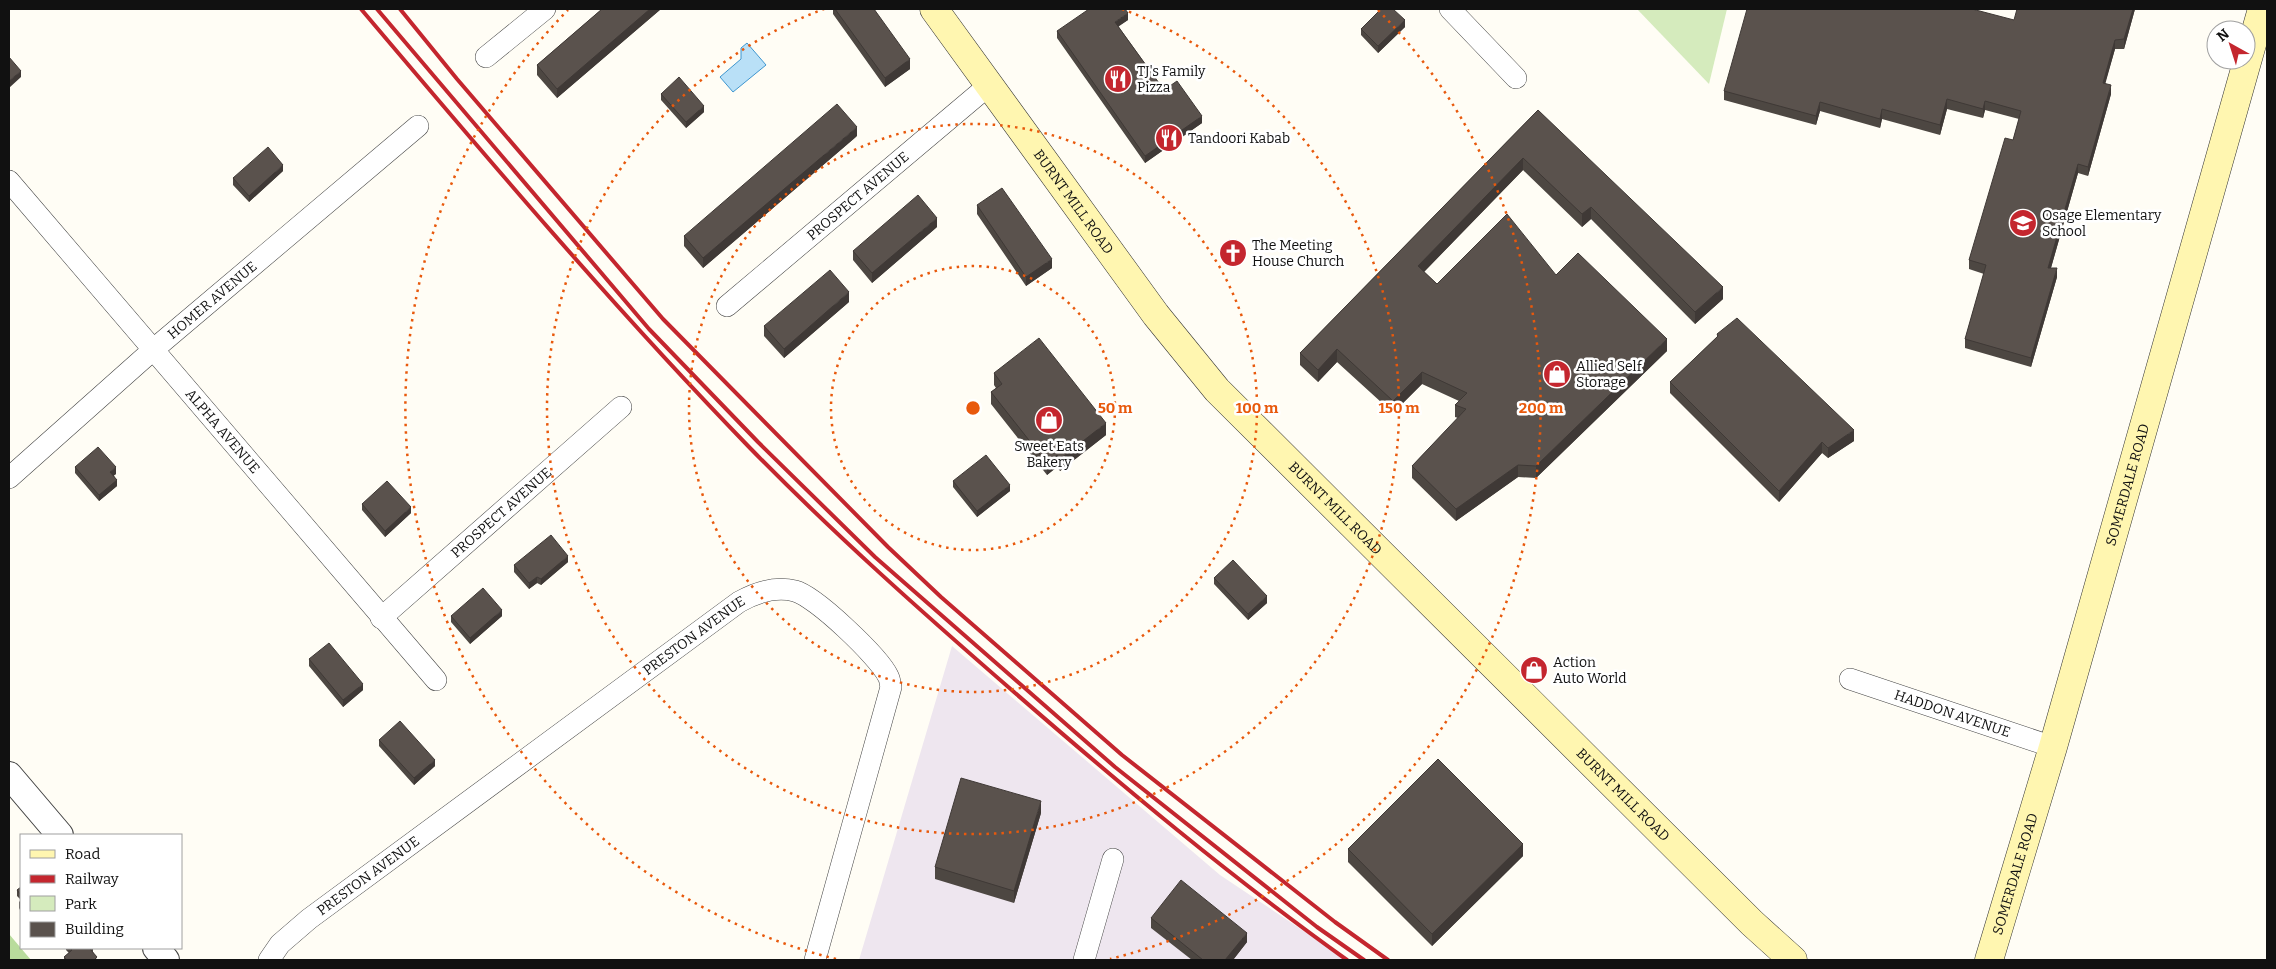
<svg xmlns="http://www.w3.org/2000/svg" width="2276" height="969" font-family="Bitter,serif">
<rect width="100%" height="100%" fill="#fffdf5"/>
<path fill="#eee6ef" d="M952,646L1220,875L1347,960H859Z"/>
<path fill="#d5ebbd" d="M1637,9H1727L1709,84Z"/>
<path fill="#b9dc9c" d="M9,934L31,960H9Z"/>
<path fill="#b9e0f7" stroke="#3f96cf" d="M747,43L766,65L733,92L720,77L741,59V48Z"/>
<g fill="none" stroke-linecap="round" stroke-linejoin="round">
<g stroke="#444" stroke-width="22">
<g id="minor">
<path d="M1450,9L1516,78"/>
<path d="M486,57L545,9"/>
<path id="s1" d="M9,181L436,680"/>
<path id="s2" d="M727,306L988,86"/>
<path id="s3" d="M9,478L154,349L418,126"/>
<path id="s4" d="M381,618L621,407"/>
<path id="s5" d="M1850,679L2053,747"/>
<path id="s6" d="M269,960L280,944L309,919L739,602C755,593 776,586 795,591C815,596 879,657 888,676C890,679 890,684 891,687L815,960"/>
<path d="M1084,960L1113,859"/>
</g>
</g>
<g stroke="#444" stroke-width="28">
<path id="tertiary" d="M9,775L60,835
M156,948L166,960"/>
</g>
<g stroke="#333" stroke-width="29">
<g id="secondary">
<path id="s7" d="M934,9L1156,315L1217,390L1752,923L1793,960"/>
<path id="s8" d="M1989,960L2053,747L2262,9"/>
</g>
</g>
<use href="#minor" stroke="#fff" stroke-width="21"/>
<use href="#tertiary" stroke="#fff" stroke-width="26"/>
<use href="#secondary" stroke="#fff6b0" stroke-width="28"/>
<path stroke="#c4262e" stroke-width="4" d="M361,9C487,158 614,308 750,448C834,534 923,613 1014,692C1121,785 1231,877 1347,960
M377,9L649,329L758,442L875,557L1115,767L1317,927L1364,960
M400,9L457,79L663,319L888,547L941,597L1122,755L1335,922L1388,960"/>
</g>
<path fill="#4d4742" d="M602,9H661L557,98L537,75V65Z
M833,9H874L910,69L885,87L833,14Z
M2135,9L2124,49H2115L2105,83L2111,94L2088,176L2078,173L2051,268L2057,277L2031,367L1965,348V339L1984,274L1969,269V260L2013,140L2019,119L1985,110L1983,118L1947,109L1940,135L1882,119L1880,128L1820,111L1816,125L1724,100V91L2014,20Z
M1128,20L1118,26L1164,90L1202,123L1145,163L1057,38V31Z
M1405,27L1378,53L1361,35V29Z
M661,94L704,112L686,128L661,100Z
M1538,110L1723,299L1695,324L1591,219L1582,227L1523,170L1424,272L1437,284L1556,275L1667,351L1536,478L1518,477L1456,521L1412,478V466L1458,418L1455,417V405L1459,401L1422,384L1393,413L1337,362L1318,382L1300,365V353Z
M857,136L703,268L684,246V236Z
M283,171L249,202L233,185V178Z
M977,205L1052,268L1026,286L977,214Z
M937,227L872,283L853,260V251Z
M849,302L784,358L764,336V326Z
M1717,334L1854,441L1828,458L1822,453L1779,502L1670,393V382L1717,337Z
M994,373L1106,435L1060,471L1057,467L1047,475L991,404V392L996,388L994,385Z
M75,467L116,474L114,475L117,486L99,501L75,473Z
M953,481L1010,491L977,517L953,487Z
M362,504L411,513L385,537L362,510Z
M568,562L541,585L537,583L529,589L514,572V565Z
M1214,578L1267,603L1248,620L1214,584Z
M451,616H502L470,644L451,622Z
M309,659L363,690L343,707L309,666Z
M379,740L435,766L414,785L379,746Z
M1041,813L1014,903L935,879V867Z
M1348,849L1523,856L1432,946L1348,862Z
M21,887V912L19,908V902L21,900L17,896V890Z
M1151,918L1247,942L1233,960H1192L1151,928Z
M66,948H93V952L97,960H64V957L69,953L66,950Z"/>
<path fill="#3f3936" d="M650,9H661L557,98V89Z
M2133,9H2135L2124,49V39Z
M1128,13V20L1115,29V22Z
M1405,20V27L1378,53V46Z
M2115,40V49L2103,92V83Z
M910,59V69L885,87V78Z
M21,71V77L9,88V81Z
M2111,85V94L2088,176V167Z
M1947,99V109L1940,135V125Z
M1985,101V110L1983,118V109Z
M1820,102V111L1816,125V116Z
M704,106V112L686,128V122Z
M1882,109V119L1880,128V119Z
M1202,116V123L1145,163V156Z
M857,127V136L703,268V258Z
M1523,158V170L1418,278V266Z
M2078,164V173L2048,278V268Z
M283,165V171L249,202V196Z
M1591,207V219L1582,227V214Z
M937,218V227L872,283V273Z
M1052,259V268L1026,286V277Z
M2057,268V277L2031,367V358Z
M1723,287V299L1695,324V312Z
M849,292V302L784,358V349Z
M1667,339V351L1536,478V466Z
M1337,349V362L1318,382V370Z
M1422,372V384L1393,413V401Z
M1106,423V435L1060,471V459Z
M1854,430V441L1828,458V448Z
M1822,442V453L1779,502V491Z
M1057,455V467L1047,475V463Z
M1518,465V477L1456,521V509Z
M116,467V474L110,478V472Z
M117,480V486L99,501V495Z
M1010,485V491L977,517V511Z
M411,507V513L385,537V531Z
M568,556V562L541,585V579Z
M537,577V583L529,589V583Z
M1267,596V603L1248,620V614Z
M502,610V616L470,644V638Z
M363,684V690L343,707V700Z
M435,760V766L414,785V778Z
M1041,801V813L1014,903V891Z
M1523,844V856L1432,946V934Z
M1247,933V942L1233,960H1225Z"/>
<path fill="#5a524d" stroke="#3f3936" d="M602,9H650L557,89L537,65Z
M835,9H874L910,59L885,78Z
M1089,9H1125L1128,13L1115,22L1125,36L1164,90L1177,81L1202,116L1145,156L1057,31Z
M1381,9H1393L1405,20L1378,46L1361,29Z
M1747,9H1972L2014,20L2017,9H2133L2124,39L2115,40L2103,83L2111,85L2088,167L2078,164L2048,268H2057L2031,358L1965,339L1986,265L1969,260L2005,138L2013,140L2021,111L1985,101L1983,109L1947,99L1940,125L1882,109L1880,119L1820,102L1816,116L1724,91Z
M9,57L21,71L9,81Z
M679,77L704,106L686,122L661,94Z
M837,104L857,127L703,258L684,236Z
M1538,110L1723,287L1695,312L1591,207L1582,214L1523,158L1418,266L1437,284L1507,214L1556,275L1578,253L1667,339L1536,466L1518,465L1456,509L1412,466L1466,409L1455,405L1467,393L1422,372L1393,401L1337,349L1318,370L1300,353Z
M268,147L283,165L249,196L233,178Z
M1002,188L1052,259L1026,277L977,205Z
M918,195L937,218L872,273L853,251Z
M830,270L849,292L784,349L764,326Z
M1737,318L1854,430L1828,448L1822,442L1779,491L1670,382L1718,336L1717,334Z
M1039,338L1106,423L1060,459L1057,455L1047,463L991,392L1002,384L994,373Z
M98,447L116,467L110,472L117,480L99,495L75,467Z
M986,455L1010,485L977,511L953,481Z
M387,481L411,507L385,531L362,504Z
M551,535L568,556L541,579L537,577L529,583L514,565Z
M1233,560L1267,596L1248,614L1214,578Z
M483,588L502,610L470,638L451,616Z
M329,643L363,684L343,700L309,659Z
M400,721L435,760L414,778L379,740Z
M1438,759L1523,844L1432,934L1348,849Z
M961,778L1041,801L1014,891L935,867Z
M1181,880L1247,933L1225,960H1203L1151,918Z
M21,887V895L17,890Z
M70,948H91L90,949L97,957L94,960H67L64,957L72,950Z"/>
<g fill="none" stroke="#e8590c" stroke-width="2.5" stroke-dasharray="2.5 5">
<circle cx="973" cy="408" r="142"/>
<circle cx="973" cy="408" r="284"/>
<path d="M1122 9A426 426 0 1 1 824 9"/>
<path d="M836 959A568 568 0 0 1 568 10M1378 10A568 568 0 0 1 1110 959"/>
</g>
<defs>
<g id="restaurant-disc" transform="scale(1.4375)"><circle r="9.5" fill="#c4262e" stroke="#fff"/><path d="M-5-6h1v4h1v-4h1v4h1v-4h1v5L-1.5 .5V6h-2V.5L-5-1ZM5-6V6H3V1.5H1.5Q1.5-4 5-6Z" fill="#fff"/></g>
<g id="school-disc" transform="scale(1.4375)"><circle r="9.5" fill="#c4262e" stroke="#fff"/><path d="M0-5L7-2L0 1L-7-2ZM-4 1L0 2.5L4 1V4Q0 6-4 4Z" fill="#fff"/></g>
<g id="church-disc" transform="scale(1.4375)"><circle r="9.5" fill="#c4262e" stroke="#fff"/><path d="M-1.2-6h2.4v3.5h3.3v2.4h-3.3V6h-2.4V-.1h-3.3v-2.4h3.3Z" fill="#fff"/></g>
<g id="shop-disc" transform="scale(1.4375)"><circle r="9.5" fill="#c4262e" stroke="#fff"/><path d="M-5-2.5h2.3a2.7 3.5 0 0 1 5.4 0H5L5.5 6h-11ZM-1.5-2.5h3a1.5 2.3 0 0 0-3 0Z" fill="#fff"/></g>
</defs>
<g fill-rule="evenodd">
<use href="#restaurant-disc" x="1118" y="79"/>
<use href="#restaurant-disc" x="1169" y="138"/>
<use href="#school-disc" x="2023" y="223"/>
<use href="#church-disc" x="1233" y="253"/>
<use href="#shop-disc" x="1557" y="374"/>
<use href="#shop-disc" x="1049" y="420"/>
<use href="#shop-disc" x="1534" y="670"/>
</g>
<g text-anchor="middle" stroke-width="5" stroke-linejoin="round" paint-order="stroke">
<g font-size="14" fill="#111" stroke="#fff" text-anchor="start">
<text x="1137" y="76">TJ's Family<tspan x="1137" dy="16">Pizza</tspan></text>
<text x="1188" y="143">Tandoori Kabab</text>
<text x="2042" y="220">Osage Elementary<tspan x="2042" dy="16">School</tspan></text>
<text x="1252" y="250">The Meeting<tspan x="1252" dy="16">House Church</tspan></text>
<text x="1576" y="371">Allied Self<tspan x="1576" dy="16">Storage</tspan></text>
<text x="1049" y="451" text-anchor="middle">Sweet Eats<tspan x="1049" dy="16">Bakery</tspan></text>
<text x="1553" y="667">Action<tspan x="1553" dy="16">Auto World</tspan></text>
</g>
<g font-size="14" fill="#111" stroke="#fff">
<text dy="5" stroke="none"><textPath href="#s2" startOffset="171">PROSPECT AVENUE</textPath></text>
<text dy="5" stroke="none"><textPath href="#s7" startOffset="238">BURNT MILL ROAD</textPath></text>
<text dy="5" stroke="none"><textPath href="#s3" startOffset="270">HOMER AVENUE</textPath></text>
<text dy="5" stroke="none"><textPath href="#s1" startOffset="329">ALPHA AVENUE</textPath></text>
<text dy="5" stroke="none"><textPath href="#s8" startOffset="495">SOMERDALE ROAD</textPath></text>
<text dy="5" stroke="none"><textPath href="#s7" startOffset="642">BURNT MILL ROAD</textPath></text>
<text dy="5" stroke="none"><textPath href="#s4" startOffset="160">PROSPECT AVENUE</textPath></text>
<text dy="5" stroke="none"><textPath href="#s6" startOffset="536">PRESTON AVENUE</textPath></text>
<text dy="5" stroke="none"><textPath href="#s5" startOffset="108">HADDON AVENUE</textPath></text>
<text dy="5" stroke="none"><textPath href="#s7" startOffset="1048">BURNT MILL ROAD</textPath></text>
<text dy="5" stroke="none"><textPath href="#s8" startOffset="90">SOMERDALE ROAD</textPath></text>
<text dy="5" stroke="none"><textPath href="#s6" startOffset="131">PRESTON AVENUE</textPath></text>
</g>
</g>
<circle cx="973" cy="408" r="8" fill="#e8590c" stroke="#fff" stroke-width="2.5"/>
<g font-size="15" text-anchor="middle" font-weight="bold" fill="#e8590c" stroke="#fff" stroke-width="5" stroke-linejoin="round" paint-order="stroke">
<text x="1115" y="413">50 m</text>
<text x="1257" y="413">100 m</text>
<text x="1399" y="413">150 m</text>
<text x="1541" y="413">200 m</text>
</g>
<rect width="2276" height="969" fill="none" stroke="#111111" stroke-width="20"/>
<rect x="20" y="834" width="162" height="115" fill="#ffffff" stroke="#a0a0a0"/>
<rect x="30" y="850" width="25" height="8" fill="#fff6b0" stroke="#a0a0a0"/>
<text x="65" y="859" font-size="15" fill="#111111">Road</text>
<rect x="30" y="875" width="25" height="8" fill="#c4262e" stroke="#a0a0a0"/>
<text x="65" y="884" font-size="15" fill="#111111">Railway</text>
<rect x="30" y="896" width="25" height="15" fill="#d5ebbd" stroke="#a0a0a0"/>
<text x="65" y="909" font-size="15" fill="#111111">Park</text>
<rect x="30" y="922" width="25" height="15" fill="#5a524d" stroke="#a0a0a0"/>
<text x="65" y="934" font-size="15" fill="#111111">Building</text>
<g transform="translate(2231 45) rotate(321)"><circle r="24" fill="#ffffff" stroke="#a0a0a0"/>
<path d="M0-4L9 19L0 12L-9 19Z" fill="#c4262e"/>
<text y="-8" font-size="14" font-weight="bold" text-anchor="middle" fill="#111111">N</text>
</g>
</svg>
